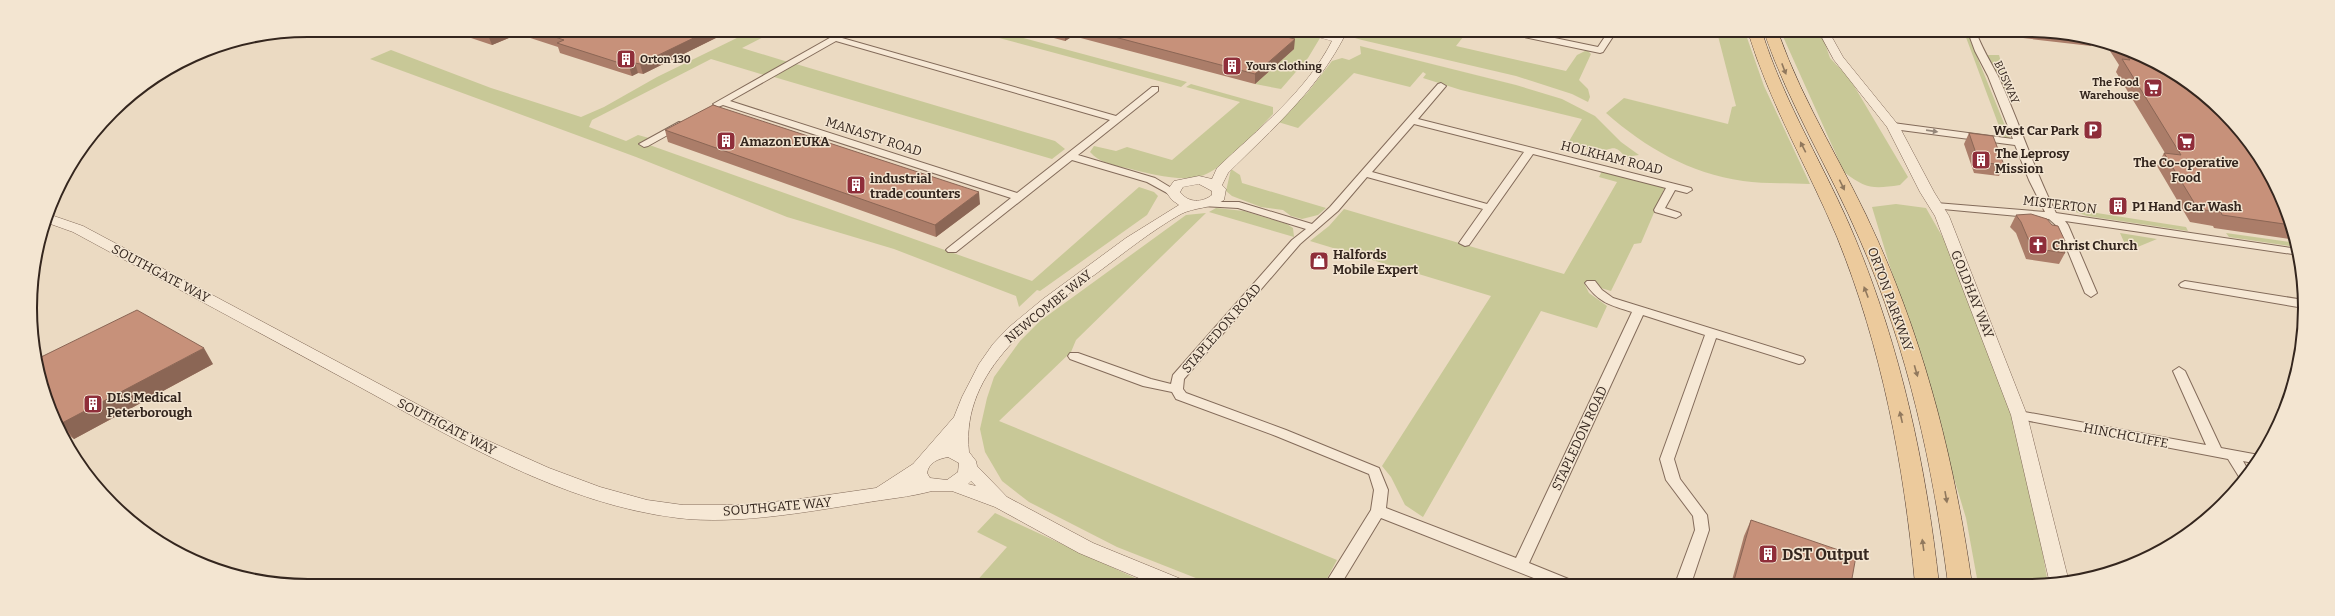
<svg xmlns="http://www.w3.org/2000/svg" width="2335" height="616" font-family="Bitter,serif">
<rect width="100%" height="100%" fill="#ebdac2"/>
<path fill="#c8c897" d="M745,31H775L742,48L788,62L764,75L711,59L592,120L589,127L626,141L638,135L649,138L641,142L1032,281L1139,187L1154,192L1158,196L1147,215L1040,291L1037,290L1019,307L1016,296L894,249L787,217L636,157L370,59L391,50L491,88L581,117L604,107L657,77L743,35L740,34Z
M973,31H997L1187,82L1181,87Z
M1222,31H1289L1320,38L1308,58L1281,89L1255,84L1294,49Z
M1392,31L1422,38L1428,32H1470H1467L1456,46L1566,71L1577,55L1587,50L1591,54L1579,80L1588,89L1590,97L1588,102L1572,94L1516,76L1362,40L1355,38L1350,32Z
M1717,32H1745L1764,86L1810,184C1788,183 1764,184 1743,181C1689,173 1646,148 1606,113L1624,98L1728,124L1732,107L1736,106Z
M1781,32H1821L1830,58L1850,79L1908,177L1900,185C1873,189 1866,189 1844,172Z
M1964,32H1967L2010,138L2003,137Z
M1360,46L1516,85L1562,99L1595,116L1621,142L1639,155L1625,157C1614,142 1611,151 1600,151C1590,151 1577,145 1568,143L1582,119L1461,90L1423,78L1426,74L1423,72L1410,87L1354,73L1298,128L1278,122L1308,92L1332,61L1342,58L1349,60L1361,54Z
M1987,55H1999L2012,99L2005,95Z
M796,64L1055,141L1065,149L1052,159L774,77Z
M1191,84L1273,107V114C1254,133 1228,165 1204,175C1186,183 1150,174 1131,169C1117,166 1099,163 1090,152L1094,146L1116,151L1127,147L1172,160L1240,102L1186,87Z
M1231,169L1240,175L1242,183L1326,208L1318,215L1302,219L1291,216L1283,210L1261,207L1232,196L1226,191Z
M1602,171L1665,187L1641,243L1634,244L1611,291L1584,283L1589,293L1607,306L1597,328L1541,311L1423,517L1405,505L1391,477L1382,466L1491,296L1310,241L1329,226L1344,209L1564,274L1617,182L1599,177Z
M1896,204L1926,208L1971,287L2019,415L2048,584H1978L1966,518L1872,207Z
M1216,208L1244,211L1287,224L1293,228L1294,237L1209,212Z
M2065,208L2186,227L2188,231L2087,216Z
M1206,213L1076,340L1071,352L999,421L1337,560L1324,584H1211L1117,547L1029,502L1002,481L985,452L980,429L987,398L994,377L1020,341L1040,321L1186,215Z
M2120,233L2157,239L2128,251Z
M2226,233L2297,243V247L2229,237Z
M995,513L1148,584H1082L1074,580L1034,578L1029,584H974L1007,547L977,532Z"/>
<g fill="none" stroke-linecap="round" stroke-linejoin="round">
<g stroke="#836b5a" stroke-width="2">
<path id="minor" d="M842,31H852L842,38L1116,116L1152,87H1158V91L1078,155L1155,178L1178,192L1177,194H1169L1147,182L1072,160L956,252H948L946,250L948,248L1011,198L723,105L718,107L713,104ZM836,41L1110,120L1017,193L730,101Z
M1511,32H1526L1598,47L1608,32H1616L1603,52L1600,53L1515,35Z
M1968,32H1976C1982,48 1990,61 1998,76C2019,121 2033,168 2056,213L2298,249L2299,255L2065,221L2068,225L2097,293L2091,297L2085,293L2058,227L2049,219L1932,208L1931,206L1932,204L1936,203L2045,212L2029,180L2015,145L1893,129L1888,126L1893,123L2013,139L1988,76L1975,51Z
M1441,83L1446,86L1418,119L1691,188L1692,190L1687,193L1675,190L1665,208L1680,213L1681,215L1676,218L1655,212L1654,210L1666,188L1533,154L1469,245L1465,246L1459,243L1483,209L1367,177L1338,211L1300,244L1184,379L1183,389L1186,393L1286,430L1379,468L1388,490L1386,508L1516,558L1632,312C1610,305 1599,303 1585,283L1587,281H1595L1602,290L1613,298L1803,357L1805,360L1803,363L1799,364L1716,338L1674,459L1680,479L1707,515L1709,530L1691,584H1675L1695,530L1693,516L1666,480L1660,459L1705,335L1643,315L1529,563L1571,580L1574,584H1549L1381,518L1341,584H1325L1371,510L1374,490L1369,474L1276,436L1176,399L1172,392L1143,386L1070,359L1068,356L1070,353H1078L1151,379L1171,384L1173,375L1292,240L1306,229L1238,208L1202,206L1201,204L1202,202H1239L1312,224L1330,207L1438,84ZM1414,124L1524,152L1487,204L1372,172Z
M679,122L682,123V127L648,146L644,147L639,144Z
M2185,281L2304,300V308L2181,287L2179,285L2181,283Z
M2179,367L2185,371L2221,448L2259,455L2253,463L2243,461L2248,470L2241,480L2228,459L2019,419L2014,418L2012,415L2014,412L2019,411L2206,445L2173,371Z"/>
</g>
<g stroke="#836b5a" stroke-width="1">
<path id="tertiary" d="M1296,31H1318L1335,35L1336,31H1347C1319,89 1272,129 1228,173L1222,185L1226,189L1224,200C1210,209 1195,207 1181,214C1151,231 1124,253 1097,273C1039,316 960,369 969,452L976,461L977,466L1007,497L1093,543L1181,579L1183,584H1153L1079,553L995,507L952,491H932C910,497 886,499 863,503C806,512 736,525 678,518C562,504 457,440 356,385C262,334 167,283 73,232L45,222L48,214L83,226L473,434L549,468L600,487L647,500L683,505H738L793,500L876,488L913,464L954,417L962,397L979,364L993,344L1008,328L1043,299L1126,238L1179,205L1172,200L1166,192L1174,181L1199,176L1212,179L1217,168C1258,129 1306,92 1332,41ZM1199,184L1212,191V195C1202,203 1188,203 1180,192L1183,187ZM948,457L959,463L958,472L947,480L930,478L927,473C929,462 938,459 948,457ZM971,481L976,486L968,484Z
M1819,32H1829L1843,57L1899,126L1934,192L1949,216L2027,415L2069,582L2050,584L2011,415L1935,216L1920,192L1887,127L1834,60Z"/>
</g>
<g stroke="#513b2f" stroke-width="1">
<path id="primary" d="M1748,32H1762C1785,105 1826,168 1855,238C1901,349 1926,465 1939,584H1915C1904,465 1882,348 1837,237C1808,168 1770,104 1748,32Z
M1764,32H1778C1804,106 1847,170 1878,241C1927,351 1955,465 1972,584H1948C1933,466 1908,349 1860,240C1830,170 1789,105 1764,32Z"/>
</g>
<use href="#minor" fill="#f6e8d5" fill-rule="evenodd"/>
<use href="#tertiary" fill="#f6e8d5" fill-rule="evenodd"/>
<use href="#primary" fill="#ecca9c" fill-rule="evenodd"/>
</g>
<path fill="#ab7d69" d="M463,30L730,31L643,74L638,73L632,76L560,53L558,47L518,34L492,45L465,36Z
M1039,31H1262L1294,49L1255,84L1073,36L1065,41L1039,34Z
M1987,32H2064L2094,40L2091,46L1988,34Z
M2113,44L2117,45L2166,67L2276,185L2296,236V240L2214,228L2213,226L2190,222L2157,166L2164,153H2165L2116,72L2119,65L2110,51Z
M665,130L980,204L936,237L668,142Z
M1969,133L2004,165L1999,176L1974,173L1964,144Z
M2016,215L2065,241L2062,246L2065,253L2059,264L2026,259L2016,233L2010,227Z
M213,364L74,439L58,428L40,380Z
M1751,520L1851,584H1731L1744,536Z"/>
<path fill="#8b6655" d="M499,30H516L518,34L492,45L488,35Z
M708,31H730L643,74L640,64Z
M1065,31H1073V36L1065,41Z
M1295,39L1294,49L1255,84V74Z
M635,63L638,73L632,76L629,66Z
M979,192L980,204L936,237L935,225Z
M204,348L213,364L74,439L62,423Z"/>
<path fill="#c7917a" stroke="#8b6655" d="M474,30H499L488,35Z
M534,30L708,31L640,64L635,63L629,66L557,43L564,40Z
M1092,31H1262L1295,39L1255,74Z
M2121,47L2166,67L2210,99L2248,139L2276,185L2291,225L2222,215L2221,212L2198,209L2164,153L2181,155L2122,59L2130,60Z
M713,105L979,192L935,225L665,130Z
M1969,133L1993,136L2004,165L1979,162Z
M2031,214L2047,219L2052,225L2058,226L2065,241L2059,240L2065,253L2032,248L2021,222L2016,215Z
M137,310L204,348L62,423L53,416L40,380L37,359Z
M1751,520L1856,556L1851,584H1733Z"/>
<defs><path id="oneway-solid" d="M-6-.8H1V-3.2L6.5 0L1 3.2V.8H-6Z"/></defs>
<g fill="#90785d">
<use href="#oneway-solid" transform="translate(1784 69) rotate(69)"/>
<use href="#oneway-solid" transform="translate(1803 147) rotate(-117)"/>
<use href="#oneway-solid" transform="translate(1842 185) rotate(64)"/>
<use href="#oneway-solid" transform="translate(1866 292) rotate(-111)"/>
<use href="#oneway-solid" transform="translate(1916 371) rotate(74)"/>
<use href="#oneway-solid" transform="translate(1901 417) rotate(-103)"/>
<use href="#oneway-solid" transform="translate(1946 497) rotate(80)"/>
<use href="#oneway-solid" transform="translate(1923 545) rotate(-98)"/>
</g>
<use fill="#95877a" href="#oneway-solid" transform="translate(1932 131) rotate(8)"/>
<defs>
<g id="building-square" transform="scale(1)"><rect x="-9" y="-9" width="18" height="18" rx="4" fill="#8f2e3a" stroke="#f3e5d1"/><path d="M-4-6H4V6H1V3H-1V6H-4ZM-2.5-4.3h1.7v1.8h-1.7ZM.8-4.3h1.7v1.8H.8ZM-2.5-1h1.7V.8h-1.7ZM.8-1h1.7V.8H.8Z" fill="#fff"/></g>
<g id="supermarket-square" transform="scale(1)"><rect x="-9" y="-9" width="18" height="18" rx="4" fill="#8f2e3a" stroke="#f3e5d1"/><path d="M-6-5.5h2.5l.6 2H6L4.5 2H-2.5L-4.4-4H-6ZM-1.5 3.2a1.3 1.3 0 1 0 .1 0ZM3 3.2a1.3 1.3 0 1 0 .1 0Z" fill="#fff"/></g>
<g id="parking-square" transform="scale(1)"><rect x="-9" y="-9" width="18" height="18" rx="4" fill="#8f2e3a" stroke="#f3e5d1"/><path d="M-3.5-5.5H1a3.5 3.5 0 0 1 0 7H-1V5.5H-3.5ZM-1-3.4V-.6H.8a1.4 1.4 0 0 0 0-2.8Z" fill="#fff"/></g>
<g id="church-square" transform="scale(1)"><rect x="-9" y="-9" width="18" height="18" rx="4" fill="#8f2e3a" stroke="#f3e5d1"/><path d="M-1.2-6h2.4v3.5h3.3v2.4h-3.3V6h-2.4V-.1h-3.3v-2.4h3.3Z" fill="#fff"/></g>
<g id="shop-square" transform="scale(1)"><rect x="-9" y="-9" width="18" height="18" rx="4" fill="#8f2e3a" stroke="#f3e5d1"/><path d="M-5-2.5h2.3a2.7 3.5 0 0 1 5.4 0H5L5.5 6h-11ZM-1.5-2.5h3a1.5 2.3 0 0 0-3 0Z" fill="#fff"/></g>
</defs>
<g fill-rule="evenodd">
<use href="#building-square" x="626" y="59"/>
<use href="#building-square" x="1232" y="66"/>
<use href="#supermarket-square" x="2153" y="88"/>
<use href="#parking-square" x="2093" y="130"/>
<use href="#building-square" x="726" y="141"/>
<use href="#supermarket-square" x="2186" y="142"/>
<use href="#building-square" x="1981" y="160"/>
<use href="#building-square" x="856" y="185"/>
<use href="#building-square" x="2118" y="206"/>
<use href="#church-square" x="2038" y="245"/>
<use href="#shop-square" x="1319" y="261"/>
<use href="#building-square" x="93" y="404"/>
<use href="#building-square" x="1768" y="554"/>
</g>
<g text-anchor="middle" stroke-width="3" stroke-linejoin="round" paint-order="stroke">
<g font-size="11" font-weight="bold" fill="#34261e" stroke="#f3e5d1" text-anchor="start">
<text x="640" y="63">Orton 130</text>
<text x="1246" y="70">Yours clothing</text>
<text x="2139" y="86" text-anchor="end">The Food<tspan x="2139" dy="13">Warehouse</tspan></text>
</g>
<g font-size="11" fill="#34261e" stroke="#f3e5d1">
<text transform="translate(2007 82) rotate(66)" y="4">BUSWAY</text>
</g>
<g font-size="13" font-weight="bold" fill="#34261e" stroke="#f3e5d1" text-anchor="start">
<text x="2079" y="135" text-anchor="end">West Car Park</text>
<text x="740" y="146">Amazon EUKA</text>
<text x="1995" y="158">The Leprosy<tspan x="1995" dy="15">Mission</tspan></text>
<text x="2186" y="167" text-anchor="middle">The Co-operative<tspan x="2186" dy="15">Food</tspan></text>
<text x="870" y="183">industrial<tspan x="870" dy="15">trade counters</tspan></text>
<text x="2132" y="211">P1 Hand Car Wash</text>
<text x="2052" y="250">Christ Church</text>
<text x="1333" y="259">Halfords<tspan x="1333" dy="15">Mobile Expert</tspan></text>
<text x="107" y="402">DLS Medical<tspan x="107" dy="15">Peterborough</tspan></text>
</g>
<g font-size="13" fill="#34261e" stroke="#f3e5d1">
<text transform="translate(874 136) rotate(18)" y="5">MANASTY ROAD</text>
<text transform="translate(1612 157) rotate(14)" y="5">HOLKHAM ROAD</text>
<text transform="translate(2060 204) rotate(7)" y="5">MISTERTON</text>
<text transform="translate(161 273) rotate(28)" y="5">SOUTHGATE WAY</text>
<text transform="translate(1973 294) rotate(68)" y="5">GOLDHAY WAY</text>
<text transform="translate(1891 299) rotate(70)" y="5">ORTON PARKWAY</text>
<text transform="translate(1048 306) rotate(-39)" y="5">NEWCOMBE WAY</text>
<text transform="translate(1221 328) rotate(-49)" y="5">STAPLEDON ROAD</text>
<text transform="translate(447 426) rotate(27)" y="5">SOUTHGATE WAY</text>
<text transform="translate(2126 435) rotate(11)" y="5">HINCHCLIFFE</text>
<text transform="translate(1579 438) rotate(-65)" y="5">STAPLEDON ROAD</text>
<text transform="translate(777 506) rotate(-5)" y="5">SOUTHGATE WAY</text>
</g>
<g font-size="16" font-weight="bold" fill="#34261e" stroke="#f3e5d1" text-anchor="start">
<text x="1782" y="560">DST Output</text>
</g>
</g>
<path d="M0 0H2335V616H0ZM308 37H2027A271 271 0 0 1 2298 308V308A271 271 0 0 1 2027 579H308A271 271 0 0 1 37 308V308A271 271 0 0 1 308 37Z" fill="#f3e5d1" fill-rule="evenodd"/>
<path fill="none" stroke="#34261e" stroke-width="2" d="M308 37H2027A271 271 0 0 1 2298 308V308A271 271 0 0 1 2027 579H308A271 271 0 0 1 37 308V308A271 271 0 0 1 308 37Z"/>
</svg>
